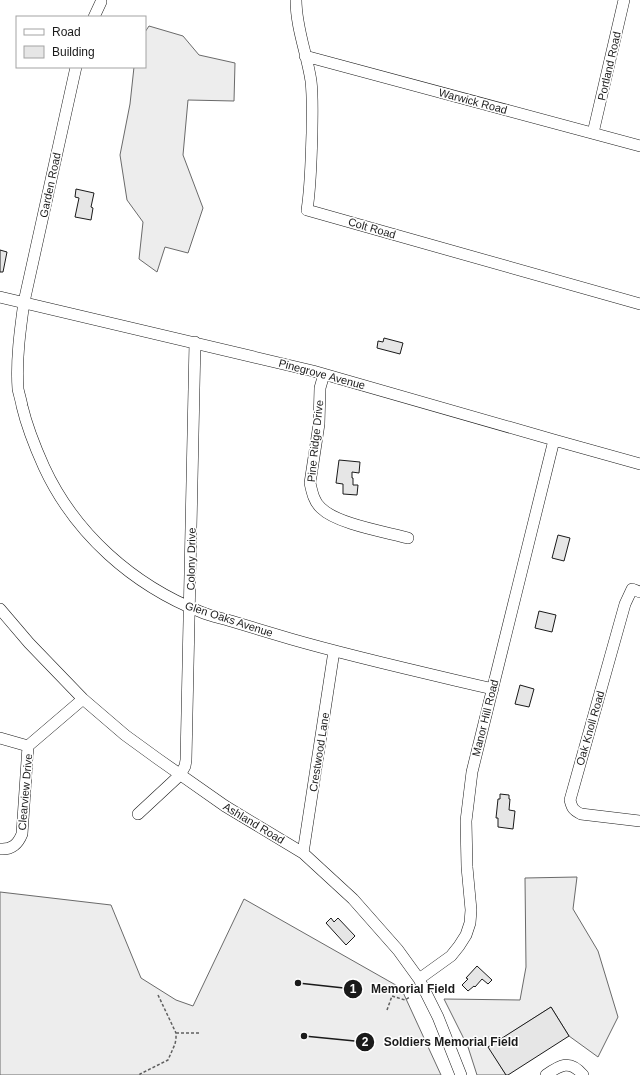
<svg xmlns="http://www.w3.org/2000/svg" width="640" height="1075" font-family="Helvetica,sans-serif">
<rect width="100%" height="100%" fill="#fff"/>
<path fill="#ededed" stroke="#6a6a6a" d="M149,26L183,36L199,55L235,63L234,101L188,100L183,155L203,208L188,253L165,247L157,272L139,259L143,222L127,200L120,155L130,104L134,67H145V32Z
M577,877L573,909L598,951L618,1017L598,1057L569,1036L551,1007L489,1047L506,1075H477L468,1047L444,999L520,1000L526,967L525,878Z
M0,892L111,905L141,978L176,1000L193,1006L244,899L401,988L441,1075H0Z"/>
<path fill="#e6e6e6" stroke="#1a1a1a" d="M76,189L94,193L91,207L93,208L91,220L75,217L79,198L75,197Z
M0,250L7,252L3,272H0Z
M384,338L403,343L400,354L377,348L378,341L383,342Z
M339,460L360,462L359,473L352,472V478H353V485H358L357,495L343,494V484L336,483Z
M558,535L570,538L564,561L552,558Z
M539,611L556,615L552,632L535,628Z
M520,685L534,689L529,707L515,704Z
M500,794L509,795V799H510L509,810L515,811L513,829L498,827V818H496L498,799H500Z
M331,918L334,922L338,918L355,936L346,945L326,923Z
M477,966L492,980L488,984L482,979L475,987L474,986L468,991L462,985L468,979L466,978Z
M551,1007L569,1036L508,1075H506L488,1047Z"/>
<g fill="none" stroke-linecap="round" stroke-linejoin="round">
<g stroke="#1a1a1a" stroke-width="12">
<path id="minor" d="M296,0C296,28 307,54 311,81C313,98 312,116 312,133C311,159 311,184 307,210L640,304
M94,17L101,2
M305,56L640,146
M76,67L24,302C20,331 16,360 18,389C19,394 21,400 22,406C27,427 35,447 44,467C75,534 133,585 201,612C210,616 221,618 231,621C251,627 271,633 291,639C357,658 425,673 493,689
M593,133L624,0
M0,297L313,371L554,440L640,464
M324,374L320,388L319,424L310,483C312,492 314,502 321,508C337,524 386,532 408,538
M640,592L632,589L625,604L570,800C572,808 573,810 581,814L640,821
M0,609L29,643L83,699L125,735L158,759L225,806L303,853L353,899L398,950L419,979L438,1017L461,1075
M0,738L28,746
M28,746L83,699
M138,814L180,775L185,766L186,760L195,342
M0,849C12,850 18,844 22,834L28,746
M303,853L334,651
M419,979L451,956L459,946L466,935L470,923L471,910L467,867L466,821L472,772L554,440
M546,1075C560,1065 570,1059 583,1075"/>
</g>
<path stroke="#5f5f5f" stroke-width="1.5" stroke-dasharray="3 2" stroke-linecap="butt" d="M387,1010L392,996L405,1000L410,997
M176,1033H200
M140,1075V1074L168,1060L175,1044L176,1039V1033L158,995"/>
<use href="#minor" stroke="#fff" stroke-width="11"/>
</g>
<g text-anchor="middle" stroke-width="3" stroke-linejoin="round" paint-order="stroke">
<g font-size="11" fill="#1a1a1a" stroke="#fff">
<text transform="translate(609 66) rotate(-77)" y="4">Portland Road</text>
<text transform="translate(473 101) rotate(15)" y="4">Warwick Road</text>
<text transform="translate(50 185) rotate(-78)" y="4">Garden Road</text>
<text transform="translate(372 228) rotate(16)" y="4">Colt Road</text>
<text transform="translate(322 374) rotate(15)" y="4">Pinegrove Avenue</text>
<text transform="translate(315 441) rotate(-84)" y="4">Pine Ridge Drive</text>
<text transform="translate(191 559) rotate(-89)" y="4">Colony Drive</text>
<text transform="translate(229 619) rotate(18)" y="4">Glen Oaks Avenue</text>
<text transform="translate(485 718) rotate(-76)" y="4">Manor Hill Road</text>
<text transform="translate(590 728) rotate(-74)" y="4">Oak Knoll Road</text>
<text transform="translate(319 752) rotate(-81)" y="4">Crestwood Lane</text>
<text transform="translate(25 792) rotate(-85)" y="4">Clearview Drive</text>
<text transform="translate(254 823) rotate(31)" y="4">Ashland Road</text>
</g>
</g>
<path fill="none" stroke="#1a1a1a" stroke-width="1.5" d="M298 983L353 989M304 1036L365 1042"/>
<g fill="#1a1a1a" stroke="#fff" stroke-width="1.5">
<circle cx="298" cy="983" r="4"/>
<circle cx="304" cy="1036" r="4"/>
<circle cx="353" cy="989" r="10"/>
<circle cx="365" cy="1042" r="10"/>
</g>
<g font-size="12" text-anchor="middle" font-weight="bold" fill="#fff">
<text x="353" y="993">1</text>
<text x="365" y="1046">2</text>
</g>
<g font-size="12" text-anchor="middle" font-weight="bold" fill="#1a1a1a" stroke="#fff" stroke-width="3" stroke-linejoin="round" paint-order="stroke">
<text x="413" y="993">Memorial Field</text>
<text x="451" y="1046">Soldiers Memorial Field</text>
</g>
<rect x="16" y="16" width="130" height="52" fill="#ffffff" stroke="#a3a3a3"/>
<rect x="24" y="29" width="20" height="6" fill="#ffffff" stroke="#a3a3a3"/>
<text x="52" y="36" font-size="12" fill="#1a1a1a">Road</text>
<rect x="24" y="46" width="20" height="12" fill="#e6e6e6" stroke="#a3a3a3"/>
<text x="52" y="56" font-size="12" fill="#1a1a1a">Building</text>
</svg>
